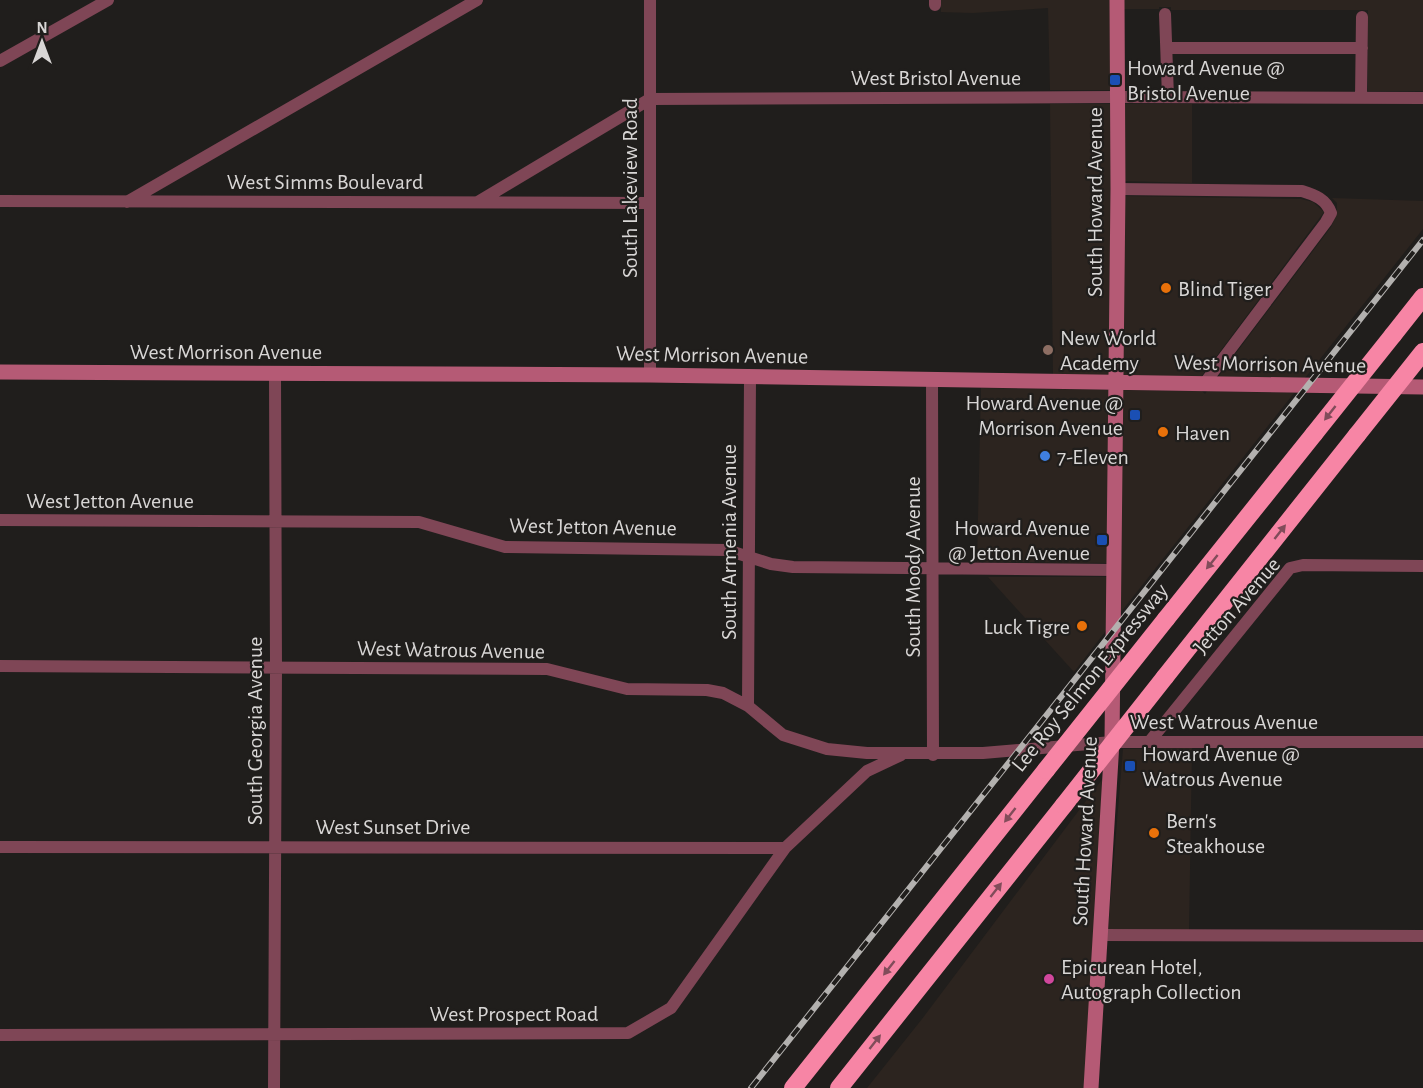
<svg xmlns="http://www.w3.org/2000/svg" width="1423" height="1088" font-family="'Alegreya Sans',sans-serif">
<rect width="100%" height="100%" fill="#201e1c"/>
<path fill="#2c241f" d="M941,0H1111L1110,90H1050L1048,8L973,13L939,12H941Z
M1124,0H1423V91H1368V10H1171V7H1159V9H1124Z
M1050,104H1110L1112,189L1109,376L1053,375Z
M1123,104H1192V183L1124,181Z
M1124,196L1301,199L1313,202L1324,212L1201,377L1121,376Z
M1332,198L1423,201V229L1305,378L1218,377L1331,227L1336,216L1337,210V203Z
M981,388L1109,390L1108,563L977,562Z
M1121,390L1202,391L1205,394L1207,391L1294,393L1121,612Z
M988,577H1108V628L1074,672Z
M1192,748L1189,930H1108L1123,749Z
M1104,777L1085,1088H867L922,1019Z"/>
<g fill="none" stroke-linecap="round" stroke-linejoin="round">
<path stroke="#7f4656" stroke-width="12" d="M935,5V0
M1165,14L1168,97
M1167,48H1362
M0,61L108,0
M1361,98L1362,17
M1118,189L1302,191C1315,195 1326,199 1331,213L1326,222L1204,384
M0,201L650,203
M127,202L477,0
M478,202L650,99L1117,97L1423,98
M650,375V0
M932,380L933,755
M0,520L419,522L505,547L727,550L771,564L793,567L1115,570
M0,666L547,669L627,689L707,690L723,693L748,706L783,735L827,749L867,753H983L1112,742H1423
M748,706L750,378
M1150,741L1290,568L1303,565L1423,566
M0,847L785,848
M1101,935L1423,936
M0,1035L628,1033L671,1008L785,848L867,771L901,755
M274,1088L276,668L275,374"/>
<path stroke="#b55a75" stroke-width="15" d="M0,372L650,375L1423,387
M1091,1088L1112,742L1118,189L1117,0"/>
<path stroke="#f785a5" stroke-width="18" d="M1393,335L1423,297
M1166,619L1314,434
M1165,677L1357,435
M793,1088L1046,770
M839,1088L1064,805"/>
<g stroke="#b3b1af" stroke-width="6">
<path id="rail" d="M751,1088L1423,240"/>
</g>
<use href="#rail" stroke="#201e1c" stroke-width="4" stroke-dasharray="11" stroke-linecap="butt"/>
<path stroke="#f785a5" stroke-width="18" d="M1314,434L1393,335
M1357,435L1423,352
M1046,770L1166,619
M1064,805L1165,677"/>
</g>
<defs><path id="oneway-solid" d="M-6-.8H1V-3.2L6.5 0L1 3.2V.8H-6Z" transform="scale(1.5)"/></defs>
<g fill="#814c5a">
<use href="#oneway-solid" transform="translate(1330 413) rotate(128)"/>
<use href="#oneway-solid" transform="translate(1280 532) rotate(-52)"/>
<use href="#oneway-solid" transform="translate(1212 562) rotate(129)"/>
<use href="#oneway-solid" transform="translate(1010 815) rotate(128)"/>
<use href="#oneway-solid" transform="translate(996 890) rotate(-52)"/>
<use href="#oneway-solid" transform="translate(889 968) rotate(128)"/>
<use href="#oneway-solid" transform="translate(875 1042) rotate(-52)"/>
</g>
<g fill="#1a4fb4" stroke="#201e1c" stroke-width="2">
<rect x="1109" y="74" width="12" height="12" rx="3"/>
<rect x="1129" y="409" width="12" height="12" rx="3"/>
<rect x="1096" y="534" width="12" height="12" rx="3"/>
<rect x="1124" y="760" width="12" height="12" rx="3"/>
</g>
<g fill="#e8710a" stroke="#201e1c" stroke-width="2">
<circle cx="1166" cy="288" r="6"/>
<circle cx="1163" cy="432" r="6"/>
<circle cx="1082" cy="626" r="6"/>
<circle cx="1154" cy="833" r="6"/>
</g>
<circle fill="#8d6e63" stroke="#201e1c" stroke-width="2" cx="1048" cy="350" r="6"/>
<circle fill="#3f7fe0" stroke="#201e1c" stroke-width="2" cx="1045" cy="456" r="6"/>
<circle fill="#d1479c" stroke="#201e1c" stroke-width="2" cx="1049" cy="979" r="6"/>
<g text-anchor="middle" stroke-width="4.5" stroke-linejoin="round" paint-order="stroke">
<g font-size="22" fill="#d8d6d5" stroke="#201e1c" text-anchor="start">
<text x="1127" y="75">Howard Avenue @<tspan x="1127" dy="25">Bristol Avenue</tspan></text>
<text x="1178" y="296">Blind Tiger</text>
<text x="1060" y="345">New World<tspan x="1060" dy="25">Academy</tspan></text>
<text x="1123" y="410" text-anchor="end">Howard Avenue @<tspan x="1123" dy="25">Morrison Avenue</tspan></text>
<text x="1175" y="440">Haven</text>
<text x="1057" y="464">7-Eleven</text>
<text x="1090" y="535" text-anchor="end">Howard Avenue<tspan x="1090" dy="25">@ Jetton Avenue</tspan></text>
<text x="1070" y="634" text-anchor="end">Luck Tigre</text>
<text x="1142" y="761">Howard Avenue @<tspan x="1142" dy="25">Watrous Avenue</tspan></text>
<text x="1166" y="828">Bern's<tspan x="1166" dy="25">Steakhouse</tspan></text>
<text x="1061" y="974">Epicurean Hotel,<tspan x="1061" dy="25">Autograph Collection</tspan></text>
</g>
<g font-size="22" fill="#d8d6d5" stroke="#201e1c">
<text x="936" y="85">West Bristol Avenue</text>
<text x="325" y="189">West Simms Boulevard</text>
<text transform="translate(629 188) rotate(-90)" y="8">South Lakeview Road</text>
<text transform="translate(1094 202) rotate(-90)" y="8">South Howard Avenue</text>
<text x="226" y="359">West Morrison Avenue</text>
<text transform="translate(712 354) rotate(1)" y="8">West Morrison Avenue</text>
<text transform="translate(1270 363) rotate(1)" y="8">West Morrison Avenue</text>
<text x="110" y="508">West Jetton Avenue</text>
<text transform="translate(593 526) rotate(1)" y="8">West Jetton Avenue</text>
<text transform="translate(728 542) rotate(-90)" y="8">South Armenia Avenue</text>
<text transform="translate(912 567) rotate(-90)" y="8">South Moody Avenue</text>
<text transform="translate(1236 605) rotate(-49)" y="8">Jetton Avenue</text>
<text transform="translate(451 649) rotate(1)" y="8">West Watrous Avenue</text>
<text transform="translate(1089 677) rotate(-51)" y="8">Lee Roy Selmon Expressway</text>
<text x="1224" y="729">West Watrous Avenue</text>
<text transform="translate(254 731) rotate(-90)" y="8">South Georgia Avenue</text>
<text x="393" y="834">West Sunset Drive</text>
<text transform="translate(1084 831) rotate(-87)" y="8">South Howard Avenue</text>
<text x="514" y="1021">West Prospect Road</text>
</g>
</g>
<g transform="translate(42 42)" stroke="#201e1c" stroke-width="4.5" paint-order="stroke">
<path d="M0-4.5L10 22L0 15L-10 22Z" fill="#d8d6d5"/>
<text y="-9" font-size="16" font-weight="bold" text-anchor="middle" fill="#d8d6d5">N</text>
</g>
</svg>
